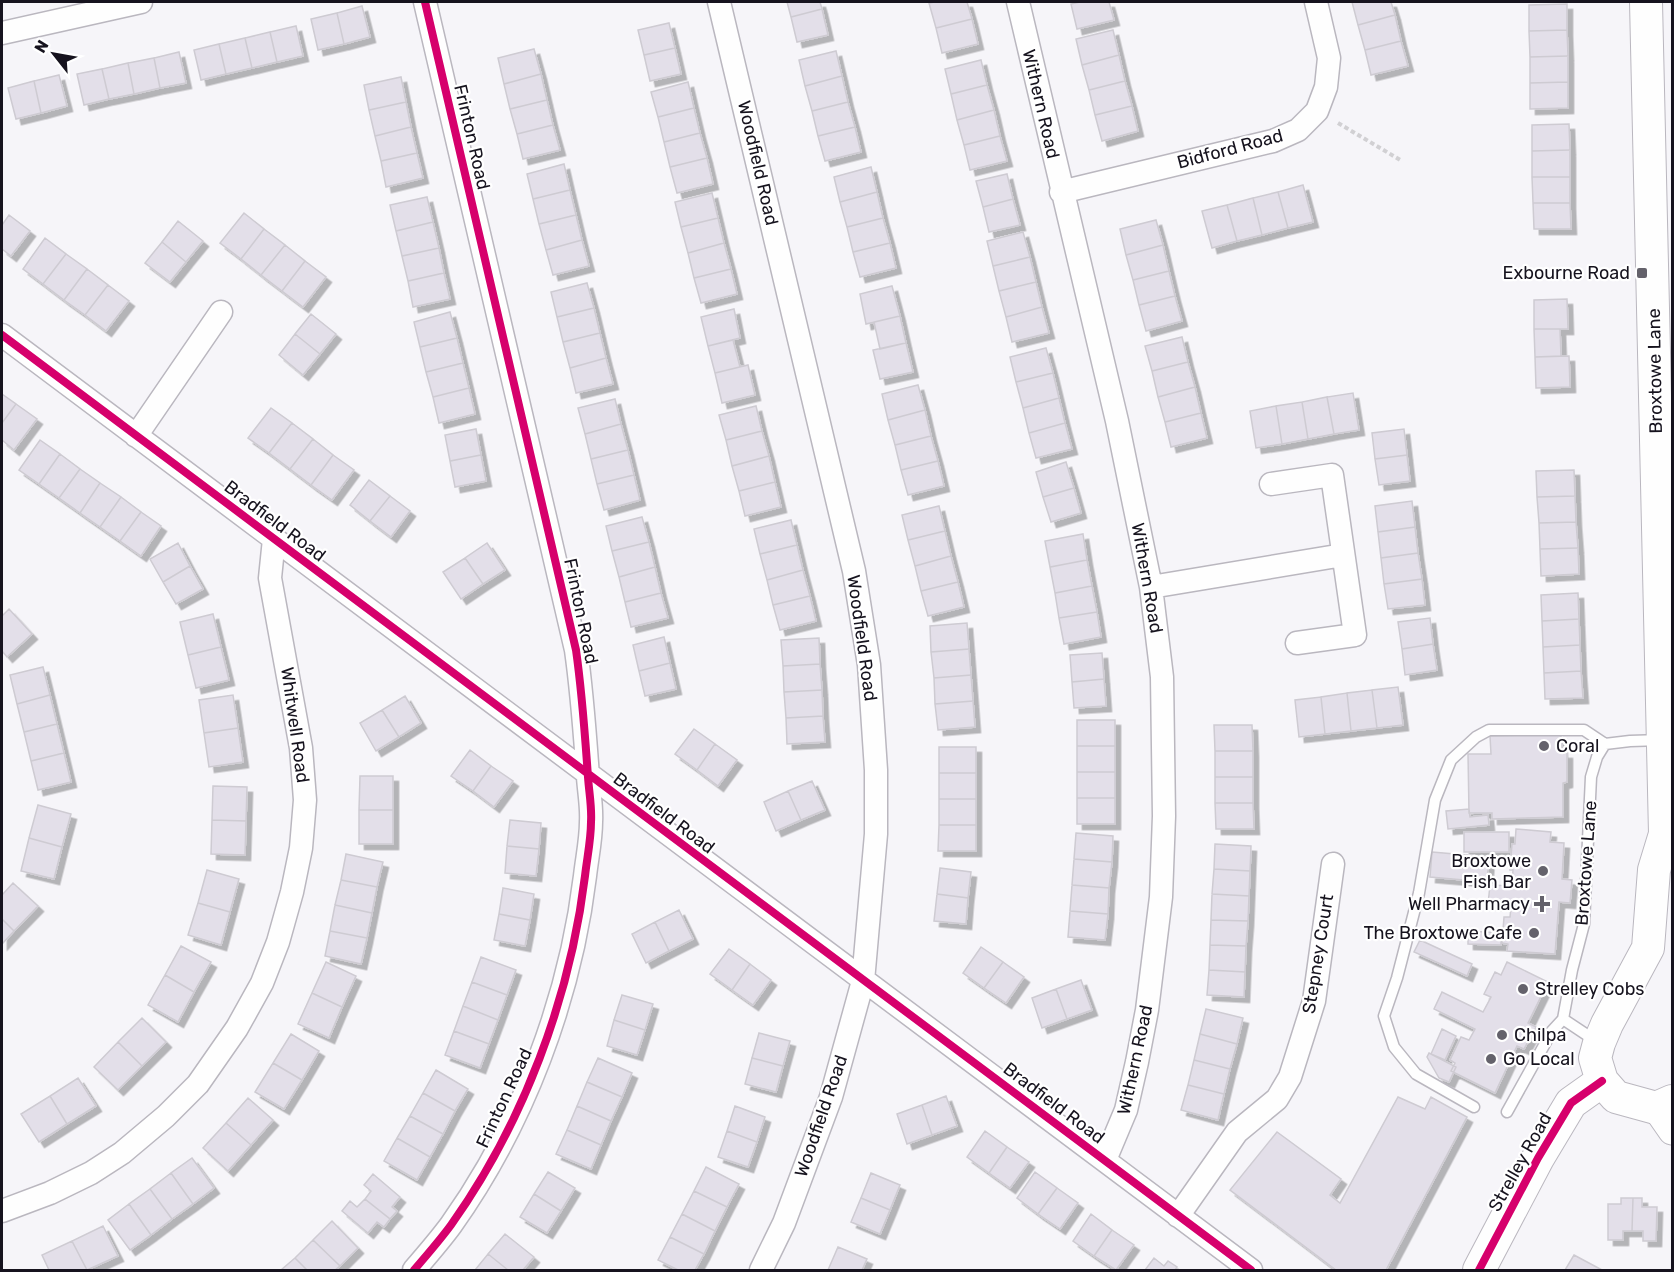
<svg xmlns="http://www.w3.org/2000/svg" width="1674" height="1272" font-family="Rubik,sans-serif">
<defs>
<filter id="shadow"><feDropShadow dx="5.5" dy="5.5" stdDeviation="0" flood-color="#0004"/></filter>
</defs>
<rect width="100%" height="100%" fill="#f6f5f9"/>
<path fill="#e3dfe9" stroke="#cecbd2" stroke-width="1.5" filter="url(#shadow)" d="M787,2H820L822,9L791,17Z
M935,2H967L972,19L936,28L929,3Z
M1080,2H1109L1114,20L1077,29L1071,4Z
M1352,2H1391L1395,15L1358,25Z
M1567,4V30L1529,31V5Z
M362,6L370,37L344,44L337,13Z
M822,9L828,35L797,42L791,17Z
M337,13L344,44L318,50L311,19Z
M1395,15L1401,41L1365,50L1358,25Z
M972,19L978,44L942,53L936,28Z
M669,23L675,48L644,55L638,30Z
M296,26L303,56L277,62L270,32Z
M1113,30L1119,55L1082,65L1076,39Z
M1567,30L1568,56L1530,57L1529,31Z
M270,32L277,62L252,68L245,38Z
M245,38L252,68L226,74L219,44Z
M1401,41L1408,66L1371,75L1365,50Z
M219,44L226,74L201,80L194,50Z
M675,48L681,74L650,81L644,55Z
M534,49L541,74L504,84L498,58Z
M836,51L842,76L805,86L799,60Z
M179,52L186,83L160,88L154,58Z
M1119,55L1125,81L1089,90L1082,65Z
M1568,56V82L1530,83V57Z
M154,58L160,88L134,94L128,63Z
M981,60L987,85L951,94L945,69Z
M128,63L134,94L109,99L102,69Z
M102,69L109,99L84,105L77,74Z
M541,74L547,100L510,109L504,84Z
M59,75L67,106L41,113L34,81Z
M842,76L848,102L812,111L805,86Z
M401,77L406,102L369,110L364,85Z
M34,81L41,113L16,119L8,88Z
M1125,81L1132,106L1095,115L1089,90Z
M688,82L694,108L658,117L651,92Z
M1568,82V108L1530,109V83Z
M987,85L994,110L957,120L951,94Z
M547,100L553,125L517,134L510,109Z
M406,102L411,127L375,136L369,110Z
M848,102L855,127L818,136L812,111Z
M1132,106L1138,131L1102,141L1095,115Z
M694,108L700,133L664,142L658,117Z
M994,110L1000,136L964,145L957,120Z
M1569,124L1570,150L1532,151V125Z
M553,125L560,150L523,159L517,134Z
M411,127L417,153L381,161L375,136Z
M855,127L861,152L825,161L818,136Z
M700,133L707,158L670,167L664,142Z
M1000,136L1007,161L970,170L964,145Z
M1570,150V177H1532V151Z
M417,153L423,178L386,187L381,161Z
M707,158L713,184L677,193L670,167Z
M564,164L570,190L533,199L527,174Z
M871,167L877,192L840,202L834,177Z
M1007,174L1013,199L983,207L976,181Z
M1532,177H1570V203H1533Z
M1303,185L1313,222L1288,228L1278,192Z
M570,190L576,215L539,224L533,199Z
M877,192L883,218L847,227L840,202Z
M1278,192L1288,228L1262,235L1253,198Z
M712,193L718,218L681,227L675,202Z
M427,197L433,222L396,231L390,205Z
M1253,198L1262,235L1237,241L1227,205Z
M1013,199L1020,225L989,232L983,207Z
M1533,203H1570L1571,229H1534Z
M1227,205L1237,241L1212,248L1202,211Z
M244,213L264,229L241,259L220,243Z
M9,215L30,231L11,256L2,249V225Z
M576,215L582,240L546,250L539,224Z
M718,218L724,243L688,253L681,227Z
M883,218L890,243L853,252L847,227Z
M1156,220L1163,245L1126,255L1120,229Z
M178,221L203,241L186,262L162,242Z
M433,222L439,248L402,256L396,231Z
M264,229L285,245L261,275L241,259Z
M1023,232L1030,257L993,266L987,241Z
M45,238L66,254L43,284L23,269Z
M582,240L589,266L553,275L546,250Z
M162,242L186,262L170,282L145,263Z
M724,243L731,269L694,278L688,253Z
M890,243L896,268L860,277L853,252Z
M285,245L305,261L282,291L261,275Z
M1163,245L1169,271L1133,280L1126,255Z
M439,248L444,273L408,281L402,256Z
M66,254L87,269L64,300L43,284Z
M1030,257L1036,282L999,291L993,266Z
M305,261L326,277L303,307L282,291Z
M87,269L108,285L85,315L64,300Z
M731,269L737,294L701,303L694,278Z
M1169,271L1175,296L1139,305L1133,280Z
M444,273L450,299L413,307L408,281Z
M1036,282L1042,307L1006,317L999,291Z
M587,283L594,308L557,317L551,292Z
M108,285L129,301L106,331L85,315Z
M892,286L900,316L866,324L860,294Z
M1175,296L1182,321L1146,331L1139,305Z
M1567,299L1568,329H1534V300Z
M1042,307L1049,333L1012,342L1006,317Z
M594,308L600,333L563,342L557,317Z
M734,309L740,338L708,346L701,317Z
M450,312L457,338L420,347L414,322Z
M311,314L336,334L320,354L295,334Z
M900,316L906,343L880,349L874,322Z
M1534,329H1560L1561,356L1535,357Z
M600,333L606,358L570,368L563,342Z
M295,334L320,354L303,375L279,355Z
M1182,337L1188,362L1152,371L1145,346Z
M457,338L463,363L426,372L420,347Z
M733,340L740,367L715,373L708,346Z
M906,343L913,372L880,379L873,350Z
M1046,348L1053,373L1016,382L1010,357Z
M1569,356L1570,387L1536,388L1535,357Z
M606,358L613,384L576,393L570,368Z
M1188,362L1195,387L1158,397L1152,371Z
M463,363L469,388L433,397L426,372Z
M748,365L755,395L722,403L715,373Z
M1053,373L1059,398L1023,408L1016,382Z
M918,385L925,410L888,420L882,394Z
M1195,387L1201,413L1165,422L1158,397Z
M469,388L475,414L439,423L433,397Z
M1353,393L1359,430L1334,434L1327,397Z
M2,394L16,404L2,423Z
M1327,397L1334,434L1308,439L1302,402Z
M1059,398L1065,423L1029,433L1023,408Z
M615,399L621,424L585,434L578,408Z
M1302,402L1308,439L1282,444L1276,406Z
M16,404L37,419L14,450L2,440V423Z
M756,406L762,431L726,440L719,415Z
M1276,406L1282,444L1256,448L1250,411Z
M271,408L292,423L269,453L248,438Z
M925,410L931,436L895,445L888,420Z
M1201,413L1207,438L1171,447L1165,422Z
M292,423L313,439L290,469L269,453Z
M1065,423L1072,449L1036,458L1029,433Z
M621,424L628,450L591,459L585,434Z
M476,429L481,455L450,461L445,435Z
M1404,429L1407,455L1375,459L1372,433Z
M762,431L769,456L732,466L726,440Z
M931,436L938,461L901,470L895,445Z
M313,439L333,455L311,485L290,469Z
M40,440L60,454L39,484L19,470Z
M628,450L634,475L597,484L591,459Z
M60,454L80,469L59,498L39,484Z
M333,455L354,470L332,500L311,485Z
M481,455L486,481L455,487L450,461Z
M1407,455L1410,481L1379,485L1375,459Z
M769,456L775,482L739,491L732,466Z
M938,461L944,486L908,495L901,470Z
M1066,462L1074,488L1043,497L1036,472Z
M80,469L100,483L80,513L59,498Z
M1574,470L1575,496L1537,497L1536,471Z
M634,475L640,500L604,510L597,484Z
M369,480L390,496L370,521L350,505Z
M775,482L781,507L745,516L739,491Z
M100,483L121,497L100,527L80,513Z
M1074,488L1081,513L1051,522L1043,497Z
M390,496L410,511L391,537L370,521Z
M1575,496L1576,522L1539,523L1537,497Z
M121,497L141,512L120,541L100,527Z
M1412,501L1415,527L1378,532L1375,506Z
M939,506L945,531L908,540L902,515Z
M141,512L161,526L141,556L120,541Z
M642,517L649,542L612,551L606,526Z
M791,520L797,545L760,554L754,529Z
M1576,522L1578,548L1540,549L1539,523Z
M1415,527L1418,553L1381,558L1378,532Z
M945,531L951,556L915,566L908,540Z
M1083,534L1087,560L1050,567L1045,541Z
M649,542L655,567L619,577L612,551Z
M178,543L190,566L163,582L150,559Z
M487,543L505,570L483,584L465,558Z
M797,545L803,570L767,580L760,554Z
M1578,548L1579,574L1541,576L1540,549Z
M1418,553L1422,579L1384,584L1381,558Z
M951,556L958,582L921,591L915,566Z
M465,558L483,584L461,599L443,572Z
M1087,560L1092,586L1055,593L1050,567Z
M190,566L203,589L176,604L163,582Z
M655,567L661,593L625,602L619,577Z
M803,570L810,596L773,605L767,580Z
M1422,579L1425,605L1388,609L1384,584Z
M958,582L964,607L928,616L921,591Z
M1092,586L1097,612L1059,618L1055,593Z
M661,593L668,618L631,627L625,602Z
M1578,593L1579,619L1542,621L1541,595Z
M810,596L816,621L780,630L773,605Z
M9,609L32,634L7,657L2,651V616Z
M1097,612L1101,637L1064,644L1059,618Z
M213,614L221,647L188,655L180,622Z
M1430,618L1433,644L1402,649L1398,622Z
M1579,619L1580,645L1543,647L1542,621Z
M967,623L969,649L931,652L930,626Z
M664,637L670,663L639,671L633,645Z
M819,638L820,664L783,666L781,640Z
M1433,644L1437,670L1405,675L1402,649Z
M1580,645L1581,671L1544,673L1543,647Z
M221,647L229,680L196,688L188,655Z
M969,649L971,675L934,678L931,652Z
M1102,653L1104,679L1072,682L1070,655Z
M670,663L676,689L645,696L639,671Z
M820,664L822,690L784,692L783,666Z
M43,667L50,695L17,704L10,675Z
M1581,671L1583,698L1545,699L1544,673Z
M971,675L973,701L935,704L934,678Z
M1104,679L1106,706L1074,708L1072,682Z
M1398,687L1403,725L1377,728L1372,690Z
M822,690L823,716L786,718L784,692Z
M1372,690L1377,728L1351,731L1347,693Z
M1347,693L1351,731L1325,734L1321,697Z
M50,695L57,724L24,732L17,704Z
M233,695L238,728L204,733L199,700Z
M405,696L421,723L399,737L382,710Z
M1321,697L1325,734L1299,737L1295,700Z
M973,701L975,727L938,730L935,704Z
M382,710L399,737L376,751L360,723Z
M823,716L825,742L787,744L786,718Z
M1077,720H1115V746H1077Z
M57,724L64,753L31,761L24,732Z
M1214,725H1252L1253,751H1215Z
M238,728L243,762L209,767L204,733Z
M694,729L715,744L697,770L675,754Z
M1561,734L1562,753H1567V782L1563,783V817L1492,819V813H1469L1468,754H1491L1490,736Z
M715,744L737,760L718,786L697,770Z
M1077,746H1115V772H1077Z
M939,747H976V773H939Z
M470,750L491,766L473,791L451,776Z
M1215,751H1253V777H1215Z
M64,753L71,782L38,790L31,761Z
M491,766L513,781L494,807L473,791Z
M1077,772H1115V798H1077Z
M939,773H976V799H939Z
M360,776H393V810H359Z
M1215,777H1253V803H1215Z
M812,781L825,810L801,820L788,791Z
M213,786L247,787L246,821L212,820Z
M788,791L801,820L776,831L764,802Z
M1077,798H1115V824H1077Z
M939,799H976V825H939Z
M1215,803H1253L1254,829H1216Z
M38,805L71,814L62,847L29,838Z
M1469,809L1470,817L1488,815L1489,825L1448,829L1446,811Z
M359,810H393V844H359Z
M212,820L246,821L245,855L211,854Z
M510,820L541,823L539,849L507,846Z
M939,825H976V851H938Z
M1516,829L1551,832L1550,842L1564,843L1562,879L1572,880L1570,903L1559,902L1555,954L1507,951L1508,944L1502,943L1504,917H1510L1511,906L1488,904L1490,885L1512,886L1513,870H1510L1512,844H1515Z
M1464,832H1509V852H1464Z
M1076,833L1113,836L1112,862L1074,859Z
M29,838L62,847L54,879L21,871Z
M1215,844L1251,846L1250,871L1214,869Z
M507,846L539,849L536,876L505,873Z
M1432,852L1489,857L1487,882L1430,877Z
M346,854L383,862L377,887L341,880Z
M1074,859L1112,862L1109,888L1072,885Z
M940,868L971,872L968,898L937,894Z
M1214,869L1250,871L1249,896L1212,894Z
M207,870L239,879L230,912L198,903Z
M341,880L377,887L372,913L335,905Z
M13,883L38,906L14,931L2,919V895Z
M1072,885L1109,888L1108,914L1070,911Z
M503,888L534,894L530,920L499,914Z
M937,894L968,898L966,924L934,921Z
M1212,894L1249,896L1248,921L1211,920Z
M198,903L230,912L221,945L188,935Z
M335,905L372,913L367,938L330,931Z
M679,910L693,939L669,951L655,922Z
M1070,911L1108,914L1105,940L1068,937Z
M499,914L530,920L525,946L494,940Z
M2,919L14,931L2,944Z
M1211,920L1248,921L1246,946L1210,945Z
M655,922L669,951L646,963L632,934Z
M330,931L367,938L361,964L325,956Z
M1468,931L1501,933V945L1468,944Z
M1420,940L1472,964L1467,976L1414,952Z
M1210,945L1246,946L1245,972L1209,970Z
M181,946L211,962L194,992L165,975Z
M981,947L1003,962L984,988L963,973Z
M729,949L750,964L732,990L710,974Z
M481,957L516,970L507,995L472,982Z
M326,962L356,976L342,1007L312,993Z
M1003,962L1024,977L1006,1003L984,988Z
M1507,962L1548,982L1528,1023L1536,1027L1524,1049L1517,1046L1495,1093L1451,1071L1455,1063L1450,1060L1461,1037L1469,1040L1475,1029L1434,1009L1442,992L1483,1012L1491,997L1484,994L1495,972L1501,975Z
M750,964L771,980L753,1005L732,990Z
M1209,970L1245,972L1244,997L1207,995Z
M165,975L194,992L178,1022L148,1005Z
M1081,980L1092,1010L1067,1019L1056,989Z
M472,982L507,995L498,1020L463,1006Z
M1056,989L1067,1019L1042,1028L1032,998Z
M312,993L342,1007L329,1038L298,1024Z
M622,995L653,1004L645,1030L614,1020Z
M463,1006L498,1020L489,1044L454,1031Z
M1206,1009L1243,1018L1237,1044L1200,1034Z
M142,1018L166,1042L142,1066L118,1042Z
M614,1020L645,1030L637,1055L607,1046Z
M1442,1029L1456,1036L1445,1060L1431,1054Z
M454,1031L489,1044L480,1068L445,1055Z
M759,1033L790,1041L783,1066L752,1058Z
M291,1034L319,1051L302,1080L273,1063Z
M1200,1034L1237,1044L1230,1069L1194,1060Z
M118,1042L142,1066L118,1090L94,1067Z
M1429,1053L1456,1067L1449,1082L1439,1078L1427,1057Z
M598,1058L632,1073L622,1097L587,1082Z
M752,1058L783,1066L776,1092L745,1084Z
M1194,1060L1230,1069L1224,1094L1188,1085Z
M273,1063L302,1080L284,1109L255,1092Z
M436,1070L468,1089L455,1111L423,1093Z
M78,1078L96,1106L67,1124L50,1096Z
M587,1082L622,1097L611,1121L577,1106Z
M1188,1085L1224,1094L1218,1120L1181,1110Z
M423,1093L455,1111L443,1134L410,1116Z
M50,1096L67,1124L39,1142L21,1114Z
M946,1096L957,1126L932,1135L922,1105Z
M1398,1097L1425,1109L1431,1097L1467,1117L1386,1270H1336L1230,1190L1277,1132L1341,1179L1330,1195L1340,1203Z
M248,1098L273,1120L251,1145L226,1123Z
M922,1105L932,1135L907,1144L897,1114Z
M577,1106L611,1121L601,1145L567,1130Z
M735,1106L765,1117L757,1142L727,1131Z
M410,1116L443,1134L430,1157L397,1138Z
M226,1123L251,1145L228,1171L203,1148Z
M567,1130L601,1145L591,1169L556,1154Z
M727,1131L757,1142L748,1167L718,1157Z
M985,1131L1007,1147L989,1173L967,1157Z
M397,1138L430,1157L417,1180L384,1161Z
M1007,1147L1029,1162L1010,1188L989,1173Z
M192,1158L214,1188L193,1204L171,1173Z
M706,1167L739,1184L727,1207L694,1191Z
M548,1172L575,1188L561,1211L534,1194Z
M1035,1172L1057,1188L1038,1214L1017,1198Z
M171,1173L193,1204L172,1219L150,1189Z
M871,1173L900,1185L890,1210L861,1198Z
M373,1174L400,1197L392,1207L397,1211L390,1219L365,1199L371,1191L364,1185Z
M1057,1188L1078,1203L1060,1229L1038,1214Z
M150,1189L172,1219L151,1235L129,1204Z
M694,1191L727,1207L715,1231L682,1214Z
M534,1194L561,1211L547,1233L520,1217Z
M861,1198L890,1210L880,1234L851,1222Z
M1621,1198H1633L1632,1231H1623V1240H1608V1204H1621Z
M1633,1198H1642V1207H1657L1656,1241H1643V1231H1632Z
M365,1199L390,1219L384,1227L377,1222L368,1233L342,1211L350,1201L357,1207Z
M129,1204L151,1235L130,1250L108,1220Z
M682,1214L715,1231L704,1254L670,1237Z
M1091,1214L1112,1230L1094,1256L1073,1241Z
M332,1221L358,1248L340,1266L313,1240Z
M103,1226L118,1256L87,1270L72,1241Z
M1112,1230L1134,1245L1116,1270L1094,1256Z
M505,1234L534,1257L523,1270H508L488,1254Z
M670,1237L704,1254L695,1270H678L658,1260Z
M313,1240L340,1266L335,1270H307L295,1258Z
M72,1241L87,1270H49L42,1255Z
M838,1247L867,1259L862,1270H828Z
M488,1254L508,1270H475Z
M1574,1255L1602,1270H1565Z
M295,1258L307,1270H281Z
M1154,1258L1164,1266L1168,1261L1177,1267L1175,1270H1145Z"/>
<g fill="none" stroke-linecap="round" stroke-linejoin="round">
<g stroke="#bab7bf" stroke-width="13">
<path id="service" d="M1596,1041L1563,1019L1572,970L1584,924L1591,777L1597,757L1605,744L1630,741L1662,740
M1474,1107L1416,1074L1394,1047L1384,1016L1397,978L1419,893L1435,800L1451,760L1476,737L1489,730H1584L1605,744
M1507,1112L1552,1031L1563,1019"/>
</g>
<g stroke="#bab7bf" stroke-width="25">
<path id="minor" d="M719,2L854,571L869,665L876,770V834L863,981L831,1097L784,1223L761,1270
M1018,2L1117,421L1151,587L1162,677L1164,816L1161,897L1147,1010L1137,1062L1126,1110L1105,1160
M2,33L141,2
M1061,192L1273,141L1298,130L1317,111L1326,87L1329,58L1316,2
M2,335L1251,1270
M136,436L221,312
M1271,484L1332,475L1355,635L1297,643
M1151,587L1343,555
M2,1211L50,1193L91,1173L122,1153L166,1116L198,1084L237,1028L262,983L278,942L292,892L301,848L305,800L301,748L270,578L274,539
M1178,1216L1237,1132L1277,1099L1290,1077L1314,1001L1333,864
M414,1270C427,1255 440,1240 451,1225C523,1124 570,999 585,876C587,858 591,840 591,822C592,807 589,792 588,777C585,734 582,692 576,650L425,2"/>
</g>
<g stroke="#bab7bf" stroke-width="29">
<path id="tertiary" d="M1656,1108L1672,1131"/>
</g>
<g stroke="#bab7bf" stroke-width="34">
<path id="secondary" d="M1646,2L1665,834
M1672,828L1665,834L1654,870L1648,948L1607,1024L1599,1043L1595,1058L1602,1081L1616,1097L1656,1108L1672,1101
M1479,1270L1538,1158L1571,1103L1602,1081"/>
</g>
<path stroke="#d1d0d3" stroke-width="4" stroke-dasharray="4.5 3" stroke-linecap="butt" d="M1338,123L1402,161"/>
<use href="#service" stroke="#fefefe" stroke-width="10"/>
<use href="#minor" stroke="#fefefe" stroke-width="22"/>
<use href="#tertiary" stroke="#fefefe" stroke-width="27"/>
<use href="#secondary" stroke="#fefefe" stroke-width="32"/>
<g stroke="#fff" stroke-width="11">
<path id="cycleway" d="M2,335L1251,1270
M414,1270C427,1255 440,1240 451,1225C523,1124 570,999 585,876C587,858 591,840 591,822C592,807 589,792 588,777C585,734 582,692 576,650L425,2
M1479,1270L1538,1158L1571,1103L1602,1081"/>
</g>
<use href="#cycleway" stroke="#d6006c" stroke-width="8"/>
</g>
<g fill="#64626b" stroke="#fff" stroke-width="2">
<rect x="1636" y="267" width="12" height="12" rx="3"/>
<circle cx="1544" cy="746" r="6"/>
<circle cx="1543" cy="871" r="6"/>
<path d="M1539 895h6v6h6v6h-6v6h-6v-6h-6v-6h6z"/>
<circle cx="1534" cy="933" r="6"/>
<circle cx="1523" cy="989" r="6"/>
<circle cx="1502" cy="1035" r="6"/>
<circle cx="1491" cy="1059" r="6"/>
</g>
<g text-anchor="middle" stroke-width="4.5" stroke-linejoin="round" paint-order="stroke">
<g font-size="18" fill="#16131e" stroke="#fff">
<text transform="translate(1041 104) rotate(77)" y="6">Withern Road</text>
<text transform="translate(472 137) rotate(77)" y="6">Frinton Road</text>
<text transform="translate(1230 149) rotate(-15)" y="6">Bidford Road</text>
<text transform="translate(758 163) rotate(77)" y="6">Woodfield Road</text>
<text transform="translate(1655 371) rotate(-91)" y="6">Broxtowe Lane</text>
<text transform="translate(275 521) rotate(37)" y="6">Bradfield Road</text>
<text transform="translate(1147 578) rotate(80)" y="6">Withern Road</text>
<text transform="translate(581 611) rotate(78)" y="6">Frinton Road</text>
<text transform="translate(862 638) rotate(82)" y="6">Woodfield Road</text>
<text transform="translate(295 725) rotate(82)" y="6">Whitwell Road</text>
<text transform="translate(664 813) rotate(37)" y="6">Bradfield Road</text>
<text transform="translate(1586 863) rotate(-86)" y="6">Broxtowe Lane</text>
<text transform="translate(1318 954) rotate(-81)" y="6">Stepney Court</text>
<text transform="translate(1135 1060) rotate(-78)" y="6">Withern Road</text>
<text transform="translate(504 1098) rotate(-65)" y="6">Frinton Road</text>
<text transform="translate(1054 1103) rotate(37)" y="6">Bradfield Road</text>
<text transform="translate(821 1116) rotate(-71)" y="6">Woodfield Road</text>
<text transform="translate(1520 1162) rotate(-61)" y="6">Strelley Road</text>
</g>
<g font-size="18" fill="#16131e" stroke="#fff" text-anchor="end">
<text x="1630" y="279">Exbourne Road</text>
<text x="1556" y="752" text-anchor="start">Coral</text>
<text x="1531" y="867">Broxtowe<tspan x="1531" dy="21">Fish Bar</tspan></text>
<text x="1530" y="910">Well Pharmacy</text>
<text x="1522" y="939">The Broxtowe Cafe</text>
<text x="1535" y="995" text-anchor="start">Strelley Cobs</text>
<text x="1514" y="1041" text-anchor="start">Chilpa</text>
<text x="1503" y="1065" text-anchor="start">Go Local</text>
</g>
</g>
<rect width="1674" height="1272" fill="none" stroke="#16131e" stroke-width="6"/>
<g transform="translate(54 54) rotate(301)" stroke="#ffffff" stroke-width="4.5" paint-order="stroke">
<path d="M0-4.5L10 22L0 15L-10 22Z" fill="#16131e"/>
<text y="-9" font-size="16" font-weight="bold" text-anchor="middle" fill="#16131e">N</text>
</g>
</svg>
